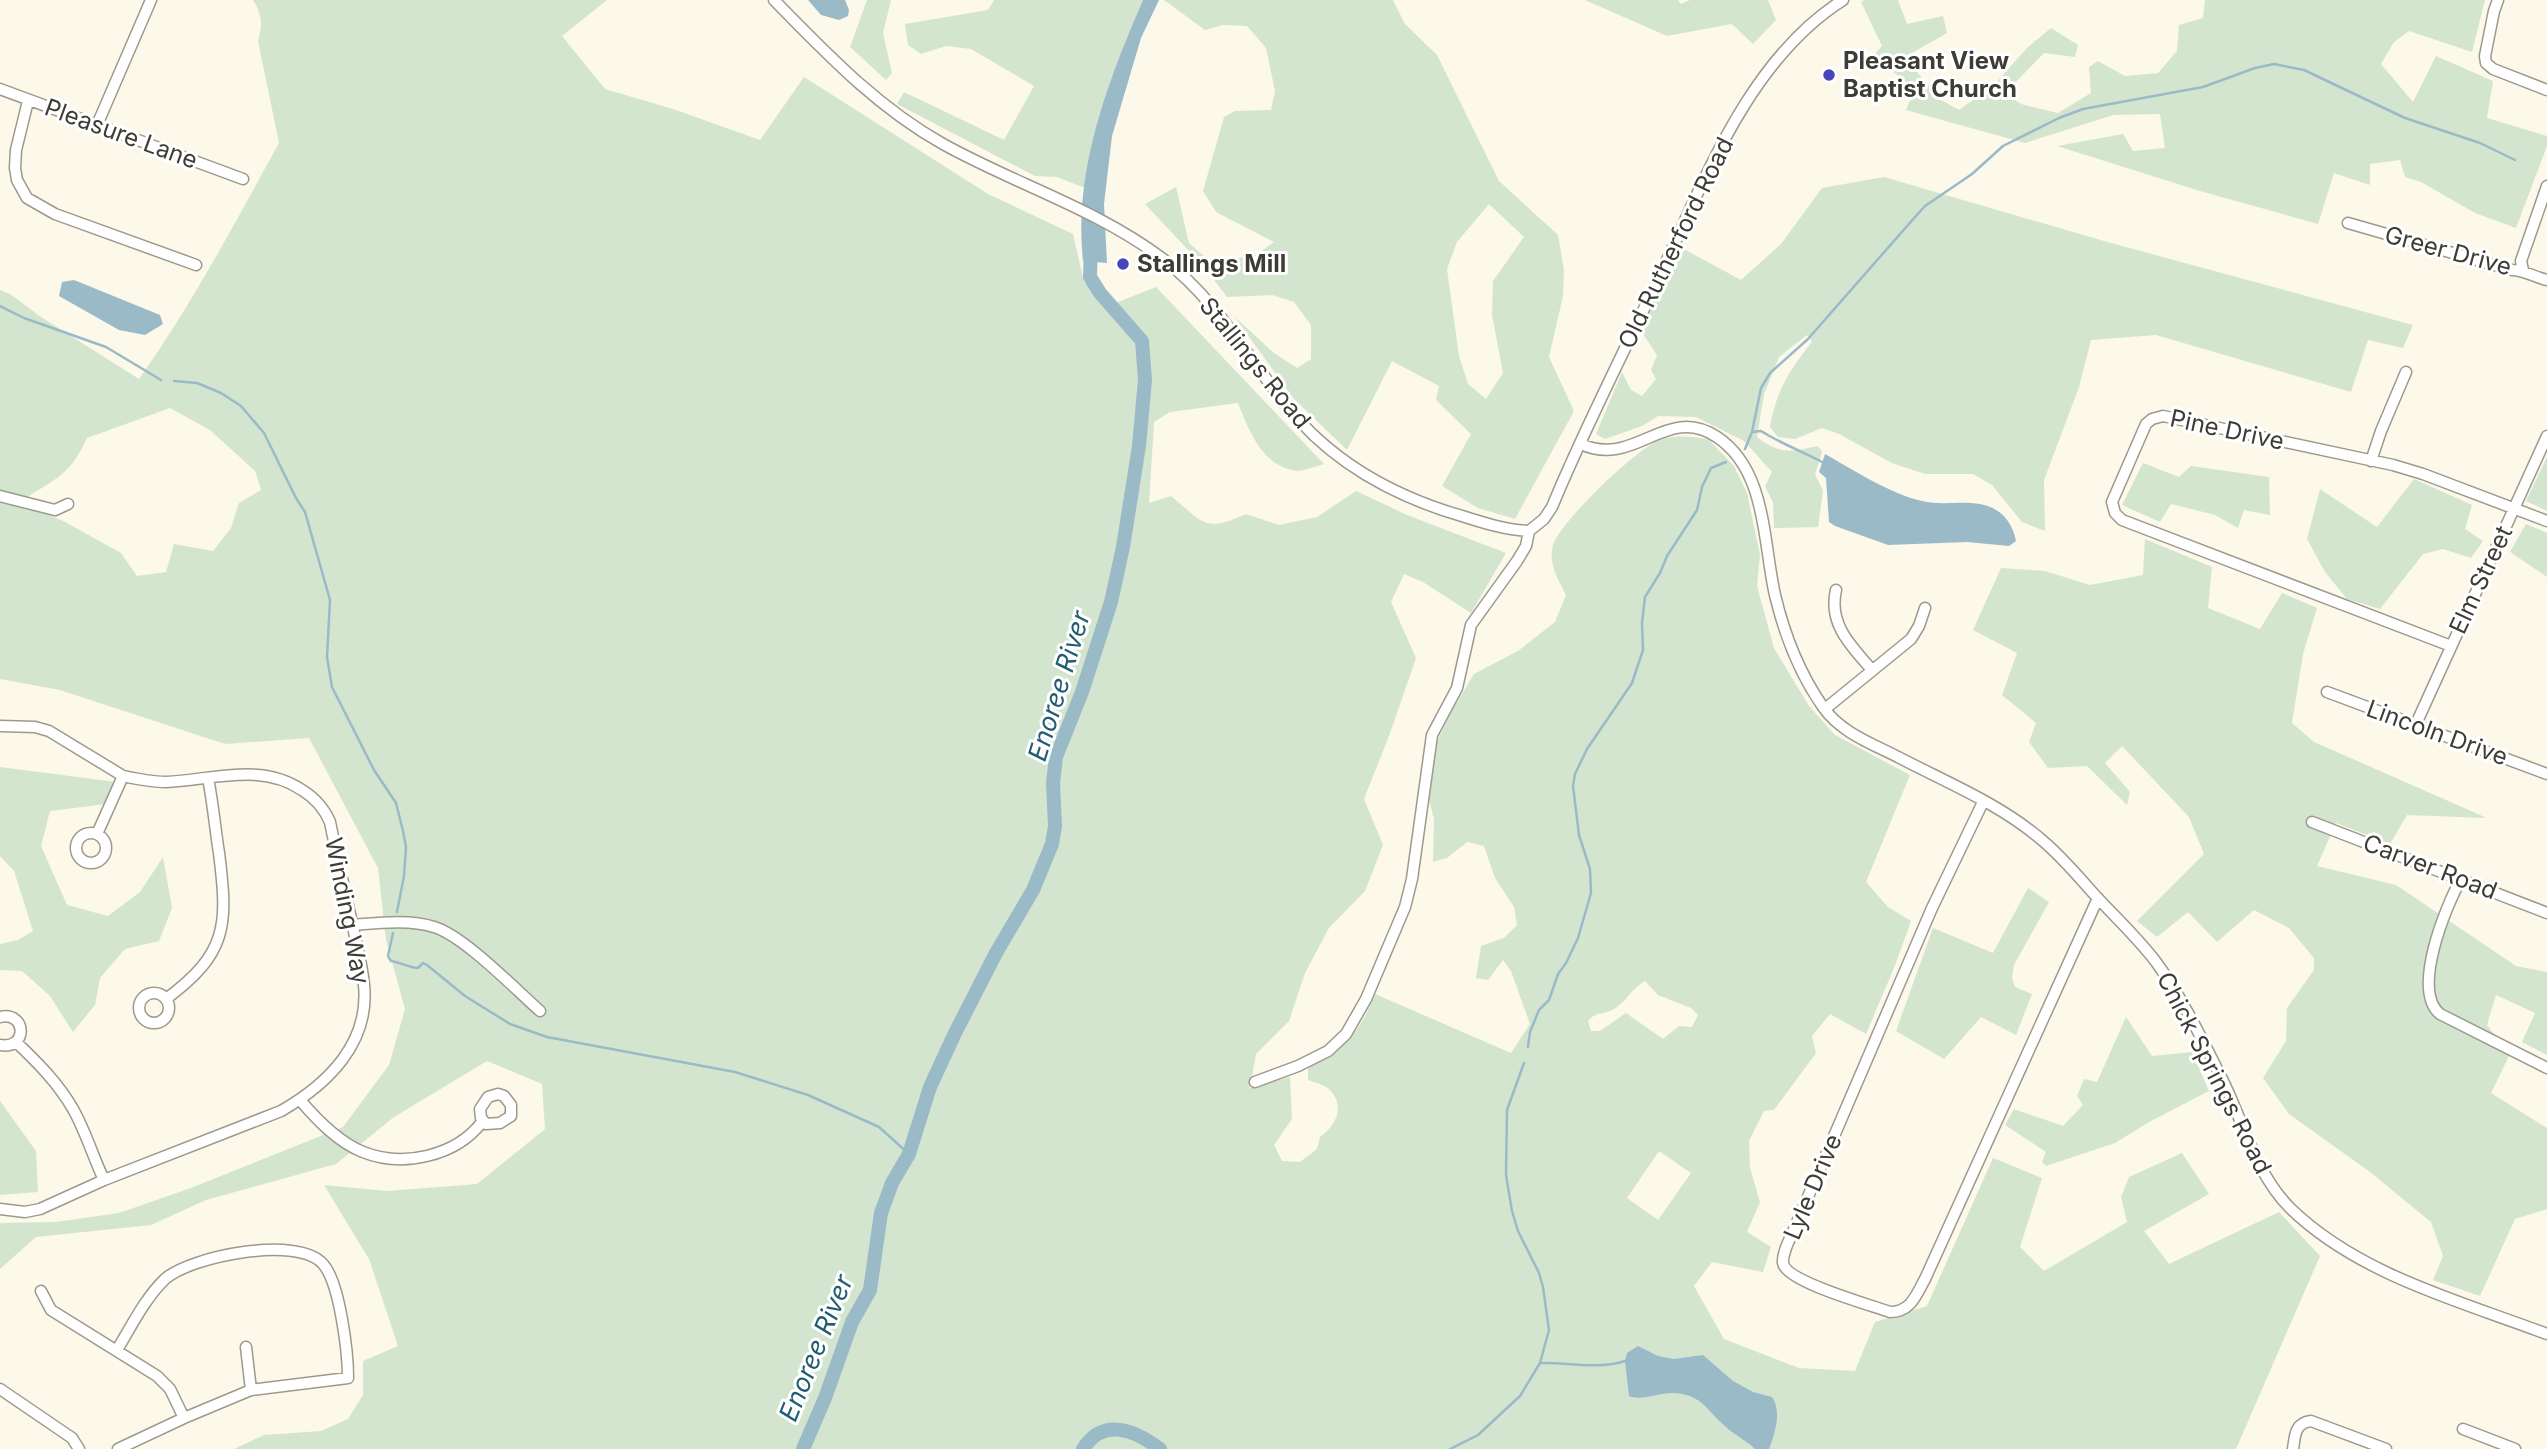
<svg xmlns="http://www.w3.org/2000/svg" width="2547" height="1449" font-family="Inter,sans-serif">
<rect width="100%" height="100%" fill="#fcf8ea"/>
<path fill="#d3e5cf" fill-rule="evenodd" d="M253,0H607L562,36L605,89L673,109L760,140L804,77L988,194L1073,234L1084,282L1108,306L1156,287L1324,464C1316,466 1305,471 1297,471C1262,467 1249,430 1238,403L1170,412L1154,422L1149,503L1171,496C1204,523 1204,533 1246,514L1279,525L1317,517L1356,491L1407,515L1506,553L1471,613L1423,582L1404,574L1391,602L1416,658L1389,736L1364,799L1383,845L1365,891L1329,928L1305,973L1289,1021L1256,1054L1250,1088L1290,1077L1292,1119L1274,1145L1282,1161L1300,1162L1317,1149L1320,1137C1336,1126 1346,1106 1329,1089C1325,1085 1314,1082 1308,1080V1068C1346,1047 1359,1034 1375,994L1511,1053L1530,1024L1511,971L1503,960L1488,980L1476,978L1481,946L1504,938L1517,925L1514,907L1495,878L1484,846L1467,842L1447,858L1433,862L1434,819L1429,800L1435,746L1451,712L1474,674L1518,651L1555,622L1566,595C1558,579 1548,564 1553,545C1559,523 1638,447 1660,440C1676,434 1691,437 1708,439L1734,466L1747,493L1760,555L1757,586L1774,648L1809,706L1835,735L1910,775L1866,882L1888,907L1911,921L1896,963L1866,1034L1830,1014L1812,1036L1816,1053L1774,1110L1764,1111L1749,1141L1750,1168L1760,1202L1747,1232L1771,1247L1763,1272L1712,1262L1694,1286L1724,1339L1799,1368L1855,1371L1875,1322L1927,1306L1993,1158L2042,1178L2020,1247L2044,1271L2127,1222L2121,1197L2129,1177L2182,1153L2209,1194L2144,1231L2169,1264L2279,1212L2320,1256L2236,1449H234L264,1435L321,1431L348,1419L363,1395V1361L398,1346L369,1259L324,1185L387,1191L477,1184L545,1129L542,1084L487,1061L394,1117L336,1164L206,1200L151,1225L36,1237L0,1269V1223L56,1222L119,1213L191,1188L343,1127L389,1065L405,1009L386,940L378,868L309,738L225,744L60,690L0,679V290L10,294L41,317L139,379C192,304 235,223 279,143L258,41C263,23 262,15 253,0ZM170,408L210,430L255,471L261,490L239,503L231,528L213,551L174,544L166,572L137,576L121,553L65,522L20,502C53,479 69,478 87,438ZM1645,981L1658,995L1691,1008L1698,1015L1692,1027L1679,1026L1663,1039L1626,1013L1600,1031H1591L1588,1021C1596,1011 1604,1015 1614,1009C1627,1001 1631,989 1645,981ZM1659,1151L1691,1173L1658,1220L1627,1198Z
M867,0H891L883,33L892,73L886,80L850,47Z
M994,0H1143C1117,61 1094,122 1085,188L1057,177L1035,176L897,104L904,92L1004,140L1034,86L971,49L946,46L921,54L908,45L905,24L988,10Z
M1164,0H1393L1405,24L1437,55L1499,181L1558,235L1564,270L1563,296L1549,357L1574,411L1515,519L1478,508L1442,486L1471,434L1436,400L1439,386L1392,361L1347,450L1294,399L1234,316L1274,353L1297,368L1311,359V325L1294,302L1272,295L1227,297L1205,268L1145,204L1176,187L1189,243L1206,258L1226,261L1257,254L1274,242L1216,212L1203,191L1224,117L1235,111L1271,110L1275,91L1266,48L1247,26L1223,25L1205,30ZM1489,204L1524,237L1493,281L1492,315L1503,373L1486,399L1468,384L1459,356L1447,269L1457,242Z
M1585,0H1678L1681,4L1690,0H1768L1776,20L1753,44L1732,24L1667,36Z
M1864,0H1898L1907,24L1943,16L1947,33L1905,57L1939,99L1959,110L1994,85L2027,48L2051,28L2078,45L2075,57L2044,53L2005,93L2021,104L2058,113L2091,93L2089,67L2098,61L2125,76L2158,73L2177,51L2179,25L2203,18L2205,0H2485L2472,52L2409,31L2394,42L2381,64L2413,102L2436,56L2493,81L2487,118L2547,136V146L2516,228L2475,213L2421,182L2405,177L2400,160L2370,164V185L2334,173L2318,224L2200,191L2057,146L2123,134L2133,151L2165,148L2160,114L2113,115L2025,143L1906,110L1915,89L1873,56L1882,46L1861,2Z
M1884,177L2104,241L2413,325L2403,348L2368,340L2351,392L2156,335L2091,340L2079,387L2044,480L2045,531L2022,522L1992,485L1973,474H1925L1892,463L1839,434L1822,428L1795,439L1778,437L1770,427C1776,391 1790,369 1812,342L1807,335L1779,357L1764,394L1757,437C1780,455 1790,452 1818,446L1822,452L1815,475L1823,490L1818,527L1774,528L1773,503L1765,486L1772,472L1744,441L1696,417L1658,416L1642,426L1605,439L1596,434L1622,372L1631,390L1642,396L1656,379L1651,370L1657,355L1643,334L1646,316L1680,247L1741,280L1781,244L1822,188Z
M2547,457V511L2526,501Z
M2143,463L2179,477L2191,466L2269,477L2270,515L2244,510L2238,528L2215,515L2171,504L2160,522L2122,505Z
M2414,479L2472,505L2465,529L2483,541L2471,558L2443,549L2423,554L2380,609L2347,599L2325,572L2307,539L2320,489L2377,527Z
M2526,524L2547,533V577L2510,552Z
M2145,539L2212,567L2208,608L2260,629L2282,593L2317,608L2303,654L2292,723L2314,742L2487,818L2407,815L2390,844L2336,823L2317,866L2396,885L2516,966L2547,972V1055L2522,1042L2535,1013L2496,995L2487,1025L2510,1054L2491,1093L2547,1128V1209L2515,1219L2480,1296L2433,1280L2443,1256L2431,1222L2370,1172L2289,1114L2263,1078L2286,1041L2287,1008L2314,970V958L2289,928L2254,910L2217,942L2188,912L2157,937L2137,921L2204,854L2189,817L2122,746L2105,763L2130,792L2127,805L2087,766L2048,768L2029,742L2036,723L2002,695L2017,653L1973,630L2001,568L2045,571L2090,585L2143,575Z
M0,767L116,782L106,804L50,811L41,846L67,905L108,916L140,892L163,857L172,908L159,941L125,949L100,978L95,1005L73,1032L50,996L22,971L0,970V944L18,940L33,931L14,871L0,856Z
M2028,888L2049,902L2014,965L2012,978L2015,987L2032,994L2016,1035L1981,1017L1944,1059L1896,1031L1933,928L1993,953Z
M2126,1017L2152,1056L2192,1052L2209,1091L2149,1122L2115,1143L2046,1166L2042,1162L2046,1152L2005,1125L2014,1109L2063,1126L2083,1105L2077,1096L2084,1079L2097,1082Z
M0,1101L36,1151L38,1192L0,1195Z"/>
<path fill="#9abac8" d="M808,0H845L849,10L848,16L839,20L821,15Z
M1143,0H1159L1141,38L1112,136L1104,204L1107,263L1083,261C1073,171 1108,81 1143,0Z
M74,280L160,315L163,324L145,335L119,330L59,296L62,282Z
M1825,454C1853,470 1891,494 1922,501C1945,507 1975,497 1996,510C2007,516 2014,529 2016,541L2009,546L1967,542L1888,545L1835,526L1829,522L1826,478L1819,472Z
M1638,1346L1658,1356L1674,1359L1703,1355L1733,1381L1753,1392L1772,1397C1782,1411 1775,1434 1769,1449H1755C1746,1440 1734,1435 1725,1426C1705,1409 1702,1394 1672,1393C1658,1393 1641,1401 1629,1396L1625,1361L1627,1353Z"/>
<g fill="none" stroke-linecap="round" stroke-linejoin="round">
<path stroke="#9abac8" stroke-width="2.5" d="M0,306L24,318L106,347L161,380
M174,381L197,383L221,393L241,406L264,433L296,498L305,512L330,600L327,657L332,687L374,770L396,803L403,831L406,847L404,876L397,912
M1752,432L1761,431C1780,443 1801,451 1822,462
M1745,449L1752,432L1761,388L1770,373L1808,339L1915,217L1925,206L1972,174L2003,146L2059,118L2083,109L2203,87L2255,68L2274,64L2304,70L2405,118L2480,143L2515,160
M393,933L388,956L391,961C400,962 409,968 418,968L423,963L427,965L465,996L510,1024L547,1037L735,1072L808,1095L879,1127L909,1154
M1528,1047L1530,1032L1539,1010L1549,1000L1558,974L1566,963L1578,938L1591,893L1590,869L1579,835L1573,786L1575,774L1587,749L1632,683L1643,650L1642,623L1645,597L1660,573L1667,556L1697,510L1702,487L1711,468L1726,462
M1541,1363C1570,1362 1597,1370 1625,1361
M1450,1449L1478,1435L1520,1396L1540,1363L1549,1330L1543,1287L1539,1273L1518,1231L1512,1211L1506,1175L1507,1110L1524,1063"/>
<path stroke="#9abac8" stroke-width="14" d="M803,1449L825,1398L852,1322L870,1290L881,1213L892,1183L909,1154L930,1087L955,1033L996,953L1033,890L1052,844L1055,826L1053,783L1056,757L1082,692L1111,602L1123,547L1139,446L1145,380L1142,341L1100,293L1090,277L1091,243
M1083,1449C1103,1417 1135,1430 1160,1449"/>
<g stroke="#9d9a8d" stroke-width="13">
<path id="minor" d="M774,0C827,54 877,107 943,144C1015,184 1097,209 1163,259C1215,298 1246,355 1286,405C1331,462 1393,496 1462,516C1484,523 1506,530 1529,531L1544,519L1552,507C1582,434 1619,362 1653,290C1701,190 1745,62 1843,0
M2498,0L2494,11L2485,56L2486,63L2493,69L2547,90
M0,89L243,179
M28,101L16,150L15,168L17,180L27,198L55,214L196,265
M97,125L151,0
M2348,223L2512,270C2524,270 2534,277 2547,280
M2523,270L2521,261L2547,186
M1581,444C1635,469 1666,403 1717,437C1767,470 1763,543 1775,595C1784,633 1800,674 1823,707C1841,733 1873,744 1900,758C1948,783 2002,805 2043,841C2061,856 2077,875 2093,893C2114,916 2137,937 2156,962C2181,996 2201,1037 2220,1075C2243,1119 2254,1172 2290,1208C2359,1275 2460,1301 2547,1334
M2371,461L2381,431L2406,372
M0,496L55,510L68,504
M1836,590C1828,624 1851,646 1872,670
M2451,646L2122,520L2115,513L2112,502L2146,424L2152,419L2163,416L2393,465L2423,474L2547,521
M2327,692L2547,774
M1825,709L1911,639L1919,626L1925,608
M2416,724L2547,436
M0,726L35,727L49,731L123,776C137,779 151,782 166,782C212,780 261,762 302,790C315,798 324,808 330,822C337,857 345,892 353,927C357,946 362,965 364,985C370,1043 328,1084 281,1111L104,1180L40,1209L25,1212L0,1209
M1983,802L1932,908L1795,1227C1791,1237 1782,1252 1783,1263C1786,1282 1871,1305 1890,1312C1911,1312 1916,1295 1925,1279L2098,898
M2312,822L2547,913
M76 848a15 15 0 1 1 30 0a15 15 0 1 1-30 0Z
M97,834L123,776
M2461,879C2446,906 2411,990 2440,1014L2547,1068
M352,925C377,923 410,919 434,927C464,936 514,988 540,1011
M139 1008a15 15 0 1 1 30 0a15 15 0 1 1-30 0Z
M166,999C228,953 228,925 219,853C215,828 213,803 208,778
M0,1017C27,1011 28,1050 0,1045
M16,1042C38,1063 58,1083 73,1109C86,1132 93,1157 104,1180
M1255,1082L1298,1066L1328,1051L1346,1034L1366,999L1405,907L1412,879L1432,735L1457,688L1471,625L1517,561L1526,546L1529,531
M498,1094L504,1096L511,1105V1116L500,1123L486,1124L481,1118L480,1109L488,1097Z
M300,1100C317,1120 338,1142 363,1152C403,1168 456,1156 482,1122
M41,1291L51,1310L157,1376L170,1389L184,1418
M246,1347L251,1390
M117,1350C131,1327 145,1298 165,1279C191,1256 298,1235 323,1264C340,1283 348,1353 348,1378L251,1390L184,1418L118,1449
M0,1389L72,1438L79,1449
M2463,1429L2515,1449
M2293,1449C2295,1435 2295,1423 2311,1421L2386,1449"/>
</g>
<use href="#minor" stroke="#fff" stroke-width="10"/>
</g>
<g fill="#4744ba" stroke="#fff" stroke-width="2.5">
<circle cx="1829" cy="75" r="7"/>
<circle cx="1123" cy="264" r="7"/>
</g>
<g text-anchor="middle" stroke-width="6" stroke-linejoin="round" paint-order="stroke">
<g font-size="24" font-weight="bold" fill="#3d3c36" stroke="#fff" text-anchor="start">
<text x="1843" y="69">Pleasant View<tspan x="1843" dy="28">Baptist Church</tspan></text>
<text x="1137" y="272">Stallings Mill</text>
</g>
<g font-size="24" fill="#3d3c36" stroke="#fff">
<text transform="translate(121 134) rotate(20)" y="8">Pleasure Lane</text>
<text transform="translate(1676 243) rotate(-64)" y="8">Old Rutherford Road</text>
<text transform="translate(2448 251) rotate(15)" y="8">Greer Drive</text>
<text transform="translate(1255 363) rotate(51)" y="8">Stallings Road</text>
<text transform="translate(2227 430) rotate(12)" y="8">Pine Drive</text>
<text transform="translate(2481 580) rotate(-65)" y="8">Elm Street</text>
<text transform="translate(2437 733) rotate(20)" y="8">Lincoln Drive</text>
<text transform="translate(2430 867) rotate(21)" y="8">Carver Road</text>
<text transform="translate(347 911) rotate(79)" y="8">Winding Way</text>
<text transform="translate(2214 1073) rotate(63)" y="8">Chick Springs Road</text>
<text transform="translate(1813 1187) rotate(-67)" y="8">Lyle Drive</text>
</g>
<g font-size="26" font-style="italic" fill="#205d72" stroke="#fff">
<text transform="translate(1059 686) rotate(-73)" y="9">Enoree River</text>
<text transform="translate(816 1348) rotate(-68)" y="9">Enoree River</text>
</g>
</g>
</svg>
